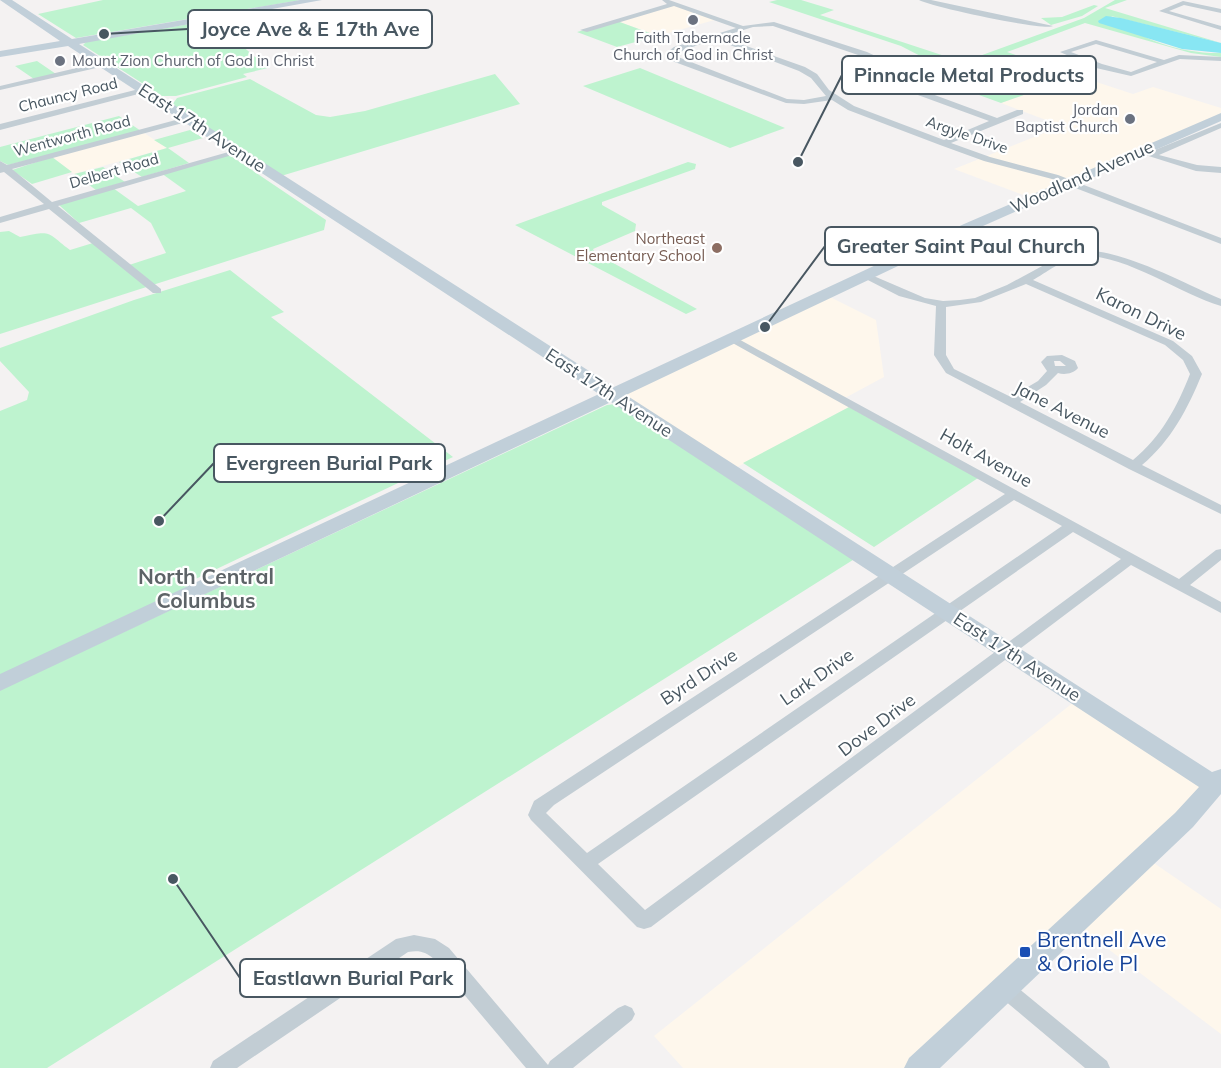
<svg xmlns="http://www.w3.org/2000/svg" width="1221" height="1068" font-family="Mulish,sans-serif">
<rect width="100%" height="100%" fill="#f4f2f2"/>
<path fill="#fef7ec" d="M675,4L718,19L658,36L617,21Z
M1078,76L1133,94L1153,87L1221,108V116L1031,198L954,169L1062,126L1001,103Z
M141,131L167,148L74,174L50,155Z
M826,295L876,320L884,377L843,399L853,405L726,473L615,395Z
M1084,694L1214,781L1145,857L1221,909V1034L1075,924L921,1068H683L654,1036Z"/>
<path fill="#bef3cf" d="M103,0H301L76,38L38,14Z
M777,0H801L834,10L820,15L963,62L1084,18L1115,0H1127L1105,8L1221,43L1111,16C1141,40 1182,54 1221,53V57L1191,53L1085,23L1007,52L1078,76L1001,103L935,79L945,75L930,61L901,46L769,2Z
M1094,5L1098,6L1082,16L1051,25L1041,18L1062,17Z
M212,20L268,68L243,74L247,77L176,96H162L83,45L86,42Z
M617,21L658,36L617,47L577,32Z
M37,61L56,74L34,79L15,66Z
M640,68L785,128L730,148L583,86Z
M495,74L520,104L281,176L172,105L177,98L250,79L316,115L330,117L365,111Z
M119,116L141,131L8,165L0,161V147Z
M190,130L203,138L168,148L189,163L142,177L119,162L167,148L154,140Z
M228,154L326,220L324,230L0,334V232L9,231L20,237C53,230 46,232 70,250L93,243L129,265L166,253L151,223L131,208L79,223L59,205L113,188L138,206L186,191L161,173Z
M52,157L72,172L32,184L12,170Z
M688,162L696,164L695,169L602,202V205L636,224L635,231L593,249L595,253L697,309L686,314L515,225Z
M103,167L125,182L96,190L74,174Z
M230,270L284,312L271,317L453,457L185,584L189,589L0,679V411L27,400L29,392L0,361V348L134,300Z
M615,404L856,558L47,1068H0V690L607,405Z
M849,407L978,478L874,547L743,463Z"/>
<path fill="#88e6f3" d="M1106,16L1121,18L1221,43V53L1182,49L1099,23L1098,21Z"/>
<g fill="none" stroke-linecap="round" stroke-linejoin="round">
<path fill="#c2cdd4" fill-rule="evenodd" d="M662,0H669L743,26L774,22L867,52L882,59L913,87L997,118L1017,110H1023V114L951,143L990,157L1058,175L1221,238V244L1052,179L984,161L940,145L848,110L832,100L804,104L786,103L672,61L666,53L674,47L736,28L674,6L587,32L580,30L667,4ZM773,26L861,56L876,63L907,91L989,121L944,140L854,106L829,90L817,74L805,67L721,37L753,27ZM714,39L799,71L811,78L826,96L804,100L787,99L678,57L674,54Z
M919,0H931L1053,26C1044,31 931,7 919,0Z
M1183,1L1221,9V13L1184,5L1169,11L1221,26V30L1159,11Z
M1096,40L1164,60L1179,55L1221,57V61L1180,59L1131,76L1096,68L1060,52ZM1096,44L1157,62L1131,72L1102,64L1071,52Z
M102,62L106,64L105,66L0,90V86Z
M143,88H146V92L0,130V124Z
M187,117L191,119L190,121L12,169L52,202L239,149V153L58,206L161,289V293H153L49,209L0,223V217L44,204L4,172L0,173V161L7,165Z
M1221,123V128L1159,155L1197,165L1221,167V173L1196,171L1136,152L1140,149L1150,152Z
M1070,251C1112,243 1183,283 1221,299V306C1179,294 1123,252 1078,256C1067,257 1044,274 1033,280L1173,341L1192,356L1202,374C1188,408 1171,441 1142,465L1221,505V514L1129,469L946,373L934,355L936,306L899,296L860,276L865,273L869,274L925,298L943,301L960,300L975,298L1007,285ZM1026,284L1165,345L1183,360L1190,374C1177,407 1161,437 1133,460L1020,402L1046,385L1058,373C1064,375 1073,374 1078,368L1075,361L1062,355L1047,356L1041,362L1047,371L1038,381L1011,397L954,369L946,355V307L981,302ZM1054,361H1060L1066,366H1055Z
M733,336L1179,579L1216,550L1221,549V560L1190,585L1221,602V613L1131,565L651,927L644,929L637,927L531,820L528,815L534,801L1005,494L729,341L727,339ZM1014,500L1062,526L587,853L546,813L554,805ZM1073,532L1121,559L645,910L598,864Z
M414,935L435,939L449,948L548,1065L550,1061L618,1008L625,1005L632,1008L635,1014L632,1020L573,1068H526L435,960C426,952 420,950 408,952L237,1068H210L213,1061L396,939Z
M1005,980L1012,983L1107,1061L1110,1068H1085L998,995L995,989L998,983Z"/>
<path fill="#c1cfd9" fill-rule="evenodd" d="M0,0H12L72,39L300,0H322L79,44L614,387L964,224L1221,113V121L974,230L626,395L1212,772L1221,769V794L1193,827L940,1068H904L909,1058L1175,813L1199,787L611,402L0,691V674L599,394L68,46L0,57V51L60,41Z"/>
</g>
<g fill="#6b7280" stroke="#fff" stroke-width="2">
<circle cx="693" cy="20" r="6"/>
<circle cx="60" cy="61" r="6"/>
<circle cx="1130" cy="119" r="6"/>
</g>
<circle fill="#8d6e63" stroke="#fff" stroke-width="2" cx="717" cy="248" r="6"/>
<rect fill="#1a4fb4" stroke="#fff" stroke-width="2" x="1019" y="946" width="12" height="12" rx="3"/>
<g text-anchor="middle" stroke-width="4.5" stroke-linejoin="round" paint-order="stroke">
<g font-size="15" fill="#5b616d" stroke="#fff">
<text x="693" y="43">Faith Tabernacle<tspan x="693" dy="17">Church of God in Christ</tspan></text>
<text x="72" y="66" text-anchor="start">Mount Zion Church of God in Christ</text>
<text x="1118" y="115" text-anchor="end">Jordan<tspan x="1118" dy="17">Baptist Church</tspan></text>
</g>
<g font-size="15" fill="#485761" stroke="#fff">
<text transform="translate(68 95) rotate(-14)" y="5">Chauncy Road</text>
<text transform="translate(967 135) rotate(19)" y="5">Argyle Drive</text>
<text transform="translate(72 136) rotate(-15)" y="5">Wentworth Road</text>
<text transform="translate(114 171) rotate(-16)" y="5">Delbert Road</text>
</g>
<g font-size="15" fill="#785e54" stroke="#fff" text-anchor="end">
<text x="705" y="244">Northeast<tspan x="705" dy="17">Elementary School</tspan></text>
</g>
<g font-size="18" fill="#485761" stroke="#fff">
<text transform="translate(202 128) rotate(33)" y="6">East 17th Avenue</text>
<text transform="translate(1082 177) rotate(-24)" y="6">Woodland Avenue</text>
<text transform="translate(1141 314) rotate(26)" y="6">Karon Drive</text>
<text transform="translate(609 393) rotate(33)" y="6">East 17th Avenue</text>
<text transform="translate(1062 410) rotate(27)" y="6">Jane Avenue</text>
<text transform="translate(986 458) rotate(29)" y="6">Holt Avenue</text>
<text transform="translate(1017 657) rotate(33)" y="6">East 17th Avenue</text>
<text transform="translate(699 677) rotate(-33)" y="6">Byrd Drive</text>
<text transform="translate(817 677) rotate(-35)" y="6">Lark Drive</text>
<text transform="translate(877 725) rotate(-37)" y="6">Dove Drive</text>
</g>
<g font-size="21" font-weight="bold" fill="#5d6367" stroke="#fff">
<text x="206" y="584">North Central<tspan x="206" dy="24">Columbus</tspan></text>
</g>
<g font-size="21" fill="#164399" stroke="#fff" text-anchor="start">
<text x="1037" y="947">Brentnell Ave<tspan x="1037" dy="24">&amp; Oriole Pl</tspan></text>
</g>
</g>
<path fill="none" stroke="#485761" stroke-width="2" d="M104 34L188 29M798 162L842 75M765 327L825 246M159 521L214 463M173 879L240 978"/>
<g fill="#485761" stroke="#fff" stroke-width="2">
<circle cx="104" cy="34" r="6"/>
<circle cx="798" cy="162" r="6"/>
<circle cx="765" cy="327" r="6"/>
<circle cx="159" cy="521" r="6"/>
<circle cx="173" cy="879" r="6"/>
</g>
<g fill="#fff" stroke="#485761" stroke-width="2">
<rect x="188" y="10" width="244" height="38" rx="6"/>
<rect x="842" y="56" width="254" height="38" rx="6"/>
<rect x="825" y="227" width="273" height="38" rx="6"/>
<rect x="214" y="444" width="231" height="38" rx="6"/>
<rect x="240" y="959" width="225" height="38" rx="6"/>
</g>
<g font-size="20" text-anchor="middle" font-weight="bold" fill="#485761">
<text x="310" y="36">Joyce Ave &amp; E 17th Ave</text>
<text x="969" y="82">Pinnacle Metal Products</text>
<text x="961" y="253">Greater Saint Paul Church</text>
<text x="329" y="470">Evergreen Burial Park</text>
<text x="353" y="985">Eastlawn Burial Park</text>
</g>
</svg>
